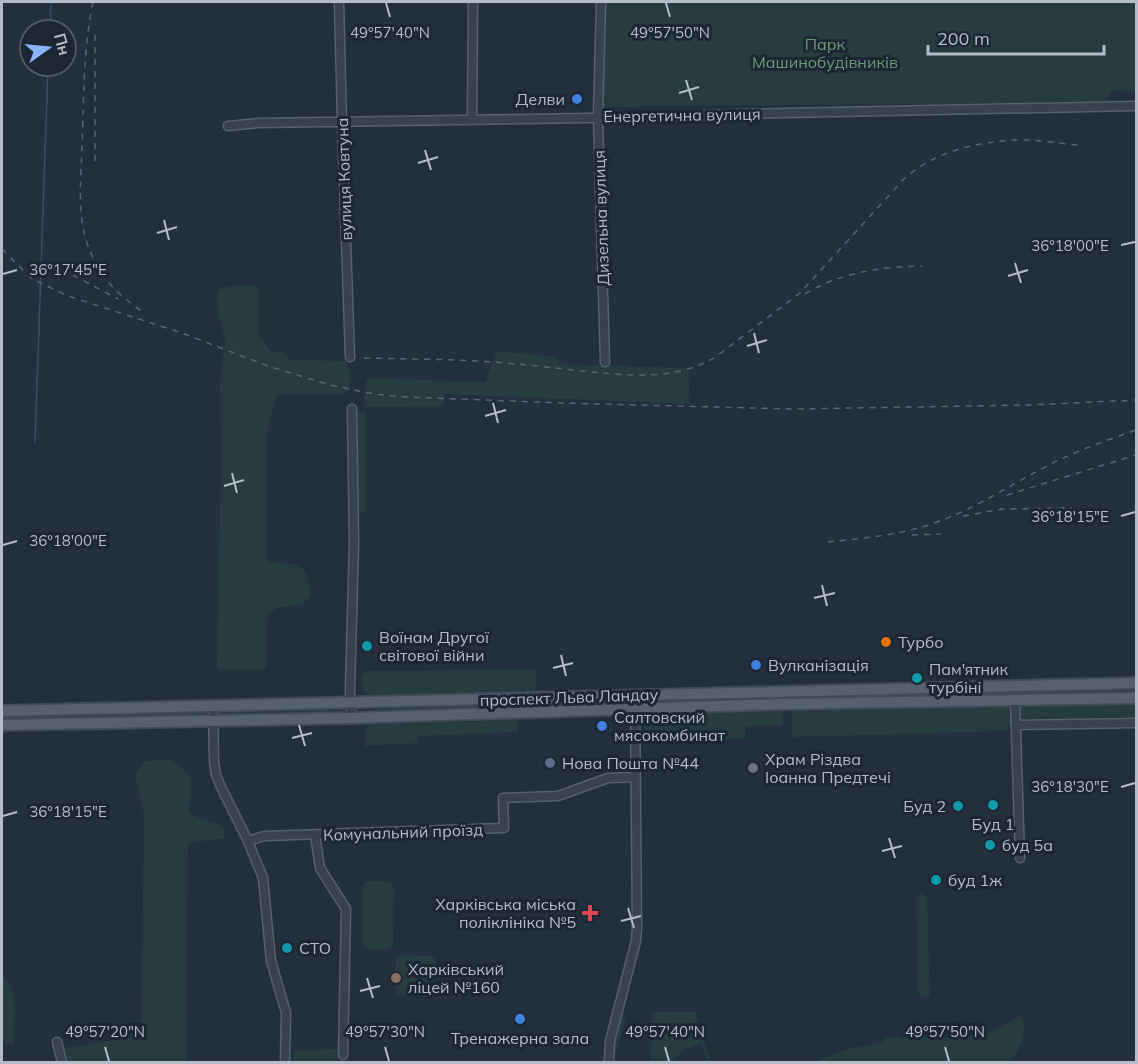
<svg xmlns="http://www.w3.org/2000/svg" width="1138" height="1064" font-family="Mulish,sans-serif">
<rect width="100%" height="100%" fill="#242f3e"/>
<path fill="#263c3f" d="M604,2H1136V92L1110,91L1107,102L603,107Z
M244,285H256L259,290V336L270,351L282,352L289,360L346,361C351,372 351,380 349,392L343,394H278L275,400L266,436V559L269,562L299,565L306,573L311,595L303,604L278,608L268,612L266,668L261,670H224L218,668L217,662L221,462L220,383L225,340L220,322L217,303L218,290L226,287Z
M496,351L557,357L559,364L688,368L690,404L445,394L444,406L364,407L366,378L486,382Z
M357,412H366V513L359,512Z
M534,669L536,674V689L534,692L368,695C362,690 362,682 362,675L367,671Z
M1136,689V692L1036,694V691Z
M1006,693L1007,695L646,704V701Z
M1136,701V717L1019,719L1018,702Z
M1009,703L1010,723L1006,731L792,737V708H807L810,712L831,711L839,706Z
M554,704V707L374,712V709Z
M782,708L783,725L745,726V739L644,741V712Z
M335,710V713L231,715V712Z
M185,712L206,713L203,715L17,720V717Z
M518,720V732L418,736V743L364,746L367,725Z
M167,759C194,772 195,780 188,808L191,815L218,824L223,828L225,838L188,843L186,1062H63V1048L141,1036L144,815L135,775L143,762Z
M369,881L390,882L394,887L393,945L391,948L386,950L366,949L362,945V887L364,883Z
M921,893L927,897L930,997H923L918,992L916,898Z
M396,955L435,956L434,997L395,996Z
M2,974C21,988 12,1023 14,1044L2,1045Z
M651,1012H696L702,1036L711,1062H706L702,1043L685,1049L672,1062H649L651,1060L652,1032Z
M623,1013L626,1018L613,1060V1040L621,1014Z
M1020,1016C1031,1031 1019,1048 1011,1062H806L816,1061L849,1049L884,1042V1037H956L985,1035Z
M338,1049L335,1062H294V1051Z"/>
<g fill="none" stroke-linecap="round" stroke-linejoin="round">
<path stroke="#394c67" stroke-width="1.5" d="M50,30L51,2
M35,442L48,66"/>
<g stroke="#565f6c" stroke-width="11">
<path id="minor" d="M339,2L342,123L350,357
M601,2L598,117L605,362
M472,120L473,2
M228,126L259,123L655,117L736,114L1136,106
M1015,700L1020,858
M213,706L214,761L216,775L221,787L248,841L263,878L271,961L286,1013L285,1062
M351,718L350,689L354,544L352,409
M1016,725L1136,723
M315,835L320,868L346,909L343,1055
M248,841L264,836L504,828L503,798L558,796L608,778L636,777
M57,1042L62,1062
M609,1062L610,1041L636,941L637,929L635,696"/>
</g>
<g stroke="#414a57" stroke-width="14">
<path id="major" d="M2,711L1136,683
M2,725L351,718L783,704L1136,698"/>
</g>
<use href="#minor" stroke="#38414e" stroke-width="8"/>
<use href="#major" stroke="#56606e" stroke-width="10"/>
<path stroke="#5a6575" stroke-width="1.5" stroke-dasharray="6 6" stroke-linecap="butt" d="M93,2C83,49 84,98 82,147C81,178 77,213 87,243C98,275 115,293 143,312
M95,35V167
M2,249L32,279L68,296L182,333L268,366L330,385L374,394L406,397L563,403L792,409L1029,405L1136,400
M73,275L118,299
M805,294C841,272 881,267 922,266
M364,358C407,359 450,359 492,362C523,364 553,368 583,371C630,376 676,381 717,356L800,293L903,180C934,151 979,141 1020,140C1039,140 1058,143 1077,145
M1007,495L1136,455
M963,516L1003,509L1072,508
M912,535L941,534
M828,542C865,538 902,535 937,522C977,508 1013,483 1051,464C1078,450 1108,440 1136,430"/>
</g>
<path fill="none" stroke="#b4bcc9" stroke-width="2" d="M386,3L390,17M666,3L670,17M686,80L692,100M679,93L699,87M425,150L431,170M418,163L438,157M164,220L169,240M157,233L177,227M1121,245L1135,242M1015,263L1021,283M3,274L17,270M1008,276L1028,270M754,333L759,353M747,346L767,340M493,403L498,423M485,416L506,410M232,473L237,493M224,486L244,480M1121,516L1135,512M3,545L17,541M822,585L827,606M814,598L835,593M561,655L566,676M553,668L573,663M299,725L305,746M292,738L312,733M1121,787L1135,783M3,816L17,812M889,838L895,858M882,851L902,846M628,908L634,928M621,921L641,916M367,978L373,998M360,991L380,986M105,1047L109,1061M385,1047L389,1061M665,1047L669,1061M945,1047L949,1061"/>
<g fill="#3f7fe0" stroke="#1d2633" stroke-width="2">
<circle cx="577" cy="99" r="6"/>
<circle cx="756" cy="665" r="6"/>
<circle cx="602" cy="726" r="6"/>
<circle cx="520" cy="1019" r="6"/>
</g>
<circle fill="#e8710a" stroke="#1d2633" stroke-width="2" cx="886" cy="642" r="6"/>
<g fill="#0f9aa8" stroke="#1d2633" stroke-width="2">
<circle cx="367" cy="646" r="6"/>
<circle cx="917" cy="678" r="6"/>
<circle cx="993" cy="805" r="6"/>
<circle cx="958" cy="806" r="6"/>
<circle cx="990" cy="845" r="6"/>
<circle cx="936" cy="880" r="6"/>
<circle cx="287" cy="948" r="6"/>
</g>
<circle fill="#5c6f8a" stroke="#1d2633" stroke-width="2" cx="550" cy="763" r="6"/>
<circle fill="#6b7280" stroke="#1d2633" stroke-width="2" cx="753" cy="768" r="6"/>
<path fill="#e0444e" stroke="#1d2633" stroke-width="2" d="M587 904h6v6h6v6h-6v6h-6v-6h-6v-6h6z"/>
<circle fill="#8d6e63" stroke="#1d2633" stroke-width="2" cx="396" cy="978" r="6"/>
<g text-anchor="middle" stroke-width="6" stroke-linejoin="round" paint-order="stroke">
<g font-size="16" fill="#6b9a76" stroke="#1d2633">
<text x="825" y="50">Парк<tspan x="825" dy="18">Машинобудівників</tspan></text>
</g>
<g font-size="16" fill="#b4bcc9" stroke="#1d2633" text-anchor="start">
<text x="565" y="105" text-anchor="end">Делви</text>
<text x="379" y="643">Воїнам Другої<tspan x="379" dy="18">світової війни</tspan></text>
<text x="898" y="648">Турбо</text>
<text x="768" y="671">Вулканізація</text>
<text x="929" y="675">Пам'ятник<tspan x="929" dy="18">турбіні</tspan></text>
<text x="614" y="723">Салтовский<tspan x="614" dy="18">мясокомбинат</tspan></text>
<text x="765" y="765">Храм Різдва<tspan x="765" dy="18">Іоанна Предтечі</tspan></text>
<text x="562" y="769">Нова Пошта №44</text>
<text x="946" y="812" text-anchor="end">Буд 2</text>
<text x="993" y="830" text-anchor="middle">Буд 1</text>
<text x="1002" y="851">буд 5а</text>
<text x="948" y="886">буд 1ж</text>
<text x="576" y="910" text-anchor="end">Харківська міська<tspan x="576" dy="18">поліклініка №5</tspan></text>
<text x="299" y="954">СТО</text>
<text x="408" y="975">Харківський<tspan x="408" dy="18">ліцей №160</tspan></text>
<text x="520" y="1044" text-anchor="middle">Тренажерна зала</text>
</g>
<g font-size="16" fill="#b4bcc9" stroke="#1d2633">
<text transform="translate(682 115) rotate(-1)" y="6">Енергетична вулиця</text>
<text transform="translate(344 179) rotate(-92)" y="6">вулиця Ковтуна</text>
<text transform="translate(601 218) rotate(-92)" y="6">Дизельна вулиця</text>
<text transform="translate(569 697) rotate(-2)" y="6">проспект Льва Ландау</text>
<text transform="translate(403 832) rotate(-2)" y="6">Комунальний проїзд</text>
</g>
</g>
<g font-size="15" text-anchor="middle" fill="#b4bcc9" stroke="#1d2633" stroke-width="6" stroke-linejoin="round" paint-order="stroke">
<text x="390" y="38">49°57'40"N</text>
<text x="670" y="38">49°57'50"N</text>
<text x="1070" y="251">36°18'00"E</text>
<text x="68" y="275">36°17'45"E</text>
<text x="1070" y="522">36°18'15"E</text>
<text x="68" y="546">36°18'00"E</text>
<text x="1070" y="792">36°18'30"E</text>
<text x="68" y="817">36°18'15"E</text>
<text x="105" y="1037">49°57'20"N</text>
<text x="385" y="1037">49°57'30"N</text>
<text x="665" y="1037">49°57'40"N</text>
<text x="945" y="1037">49°57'50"N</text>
</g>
<rect width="1138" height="1064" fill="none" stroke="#b4bcc9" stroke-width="6"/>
<g transform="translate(48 48) rotate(75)"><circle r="28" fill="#1d2633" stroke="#59626f" stroke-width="1.5"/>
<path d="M0-4.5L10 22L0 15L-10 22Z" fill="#8ab4f8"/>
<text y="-9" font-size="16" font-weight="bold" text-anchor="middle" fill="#b4bcc9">Пн</text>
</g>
<path d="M928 45v9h176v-9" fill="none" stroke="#b4bcc9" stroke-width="3"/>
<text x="937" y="45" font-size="18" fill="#b4bcc9" stroke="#1d2633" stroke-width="4.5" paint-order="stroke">200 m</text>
</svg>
